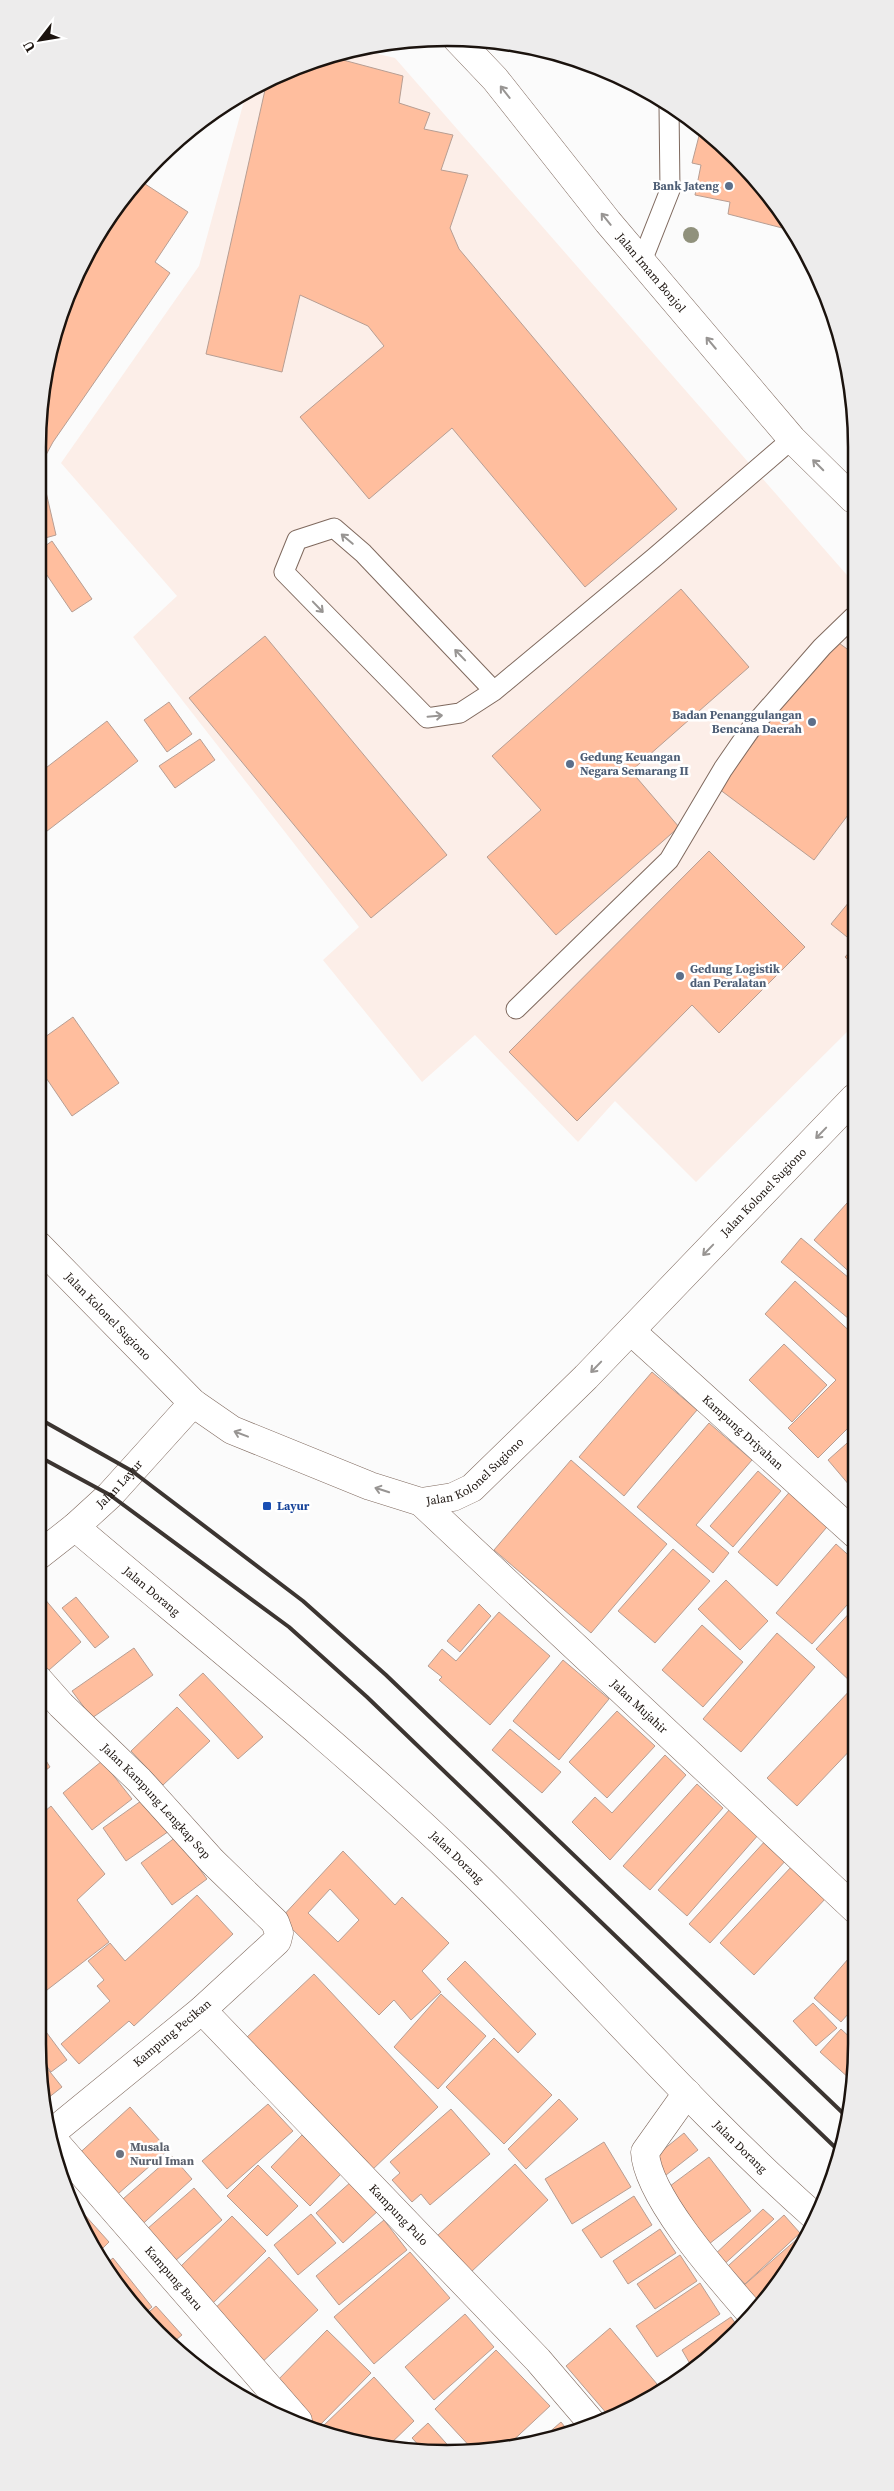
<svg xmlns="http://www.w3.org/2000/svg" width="894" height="2491" font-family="'Source Serif 4',serif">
<rect width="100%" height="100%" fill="#fbfbfb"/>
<path fill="#fceee8" d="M357,49L395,58L853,582L854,1025L696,1182L615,1101L578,1142L475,1035L422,1082L323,960L359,927L133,637L177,596L61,463L199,266L247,90L315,59Z"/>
<path fill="#ffbe9e" stroke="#b79e93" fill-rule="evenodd" d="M328,56L403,76L399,103L430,113L424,129L453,135L441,170L468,175L450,228L459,249L677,509L585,587L452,428L369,499L300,417L384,346L368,326L300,295L282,372L206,354L267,81L315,59Z
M700,132L755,177L790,230L728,214L730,202L695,195L701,165L692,163Z
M139,180L188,212L155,262L170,273L53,442L40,466L56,535L38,540V447L51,341L80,266L122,198Z
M52,541L92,599L72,612L38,562V551Z
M681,589L749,667L631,771L679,827L556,935L487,857L541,810L492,756Z
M265,636L447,855L371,918L189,698Z
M832,638L854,654V807L814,860L719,789Z
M169,702L192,734L167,752L144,720Z
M107,721L138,761L38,838V774Z
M200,739L215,760L175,788L159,766Z
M709,851L805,947L719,1033L692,1005L577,1121L509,1052Z
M854,896V938L852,941L831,924Z
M854,947V965L845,957Z
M73,1017L119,1083L72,1116L38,1066V1042Z
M847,1203L855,1210V1277L814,1240Z
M801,1238L855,1283V1324L781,1262Z
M795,1281L855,1336V1421L818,1458L788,1428L836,1380L765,1314Z
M784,1344L827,1385L792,1422L749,1380Z
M652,1372L697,1410L624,1496L579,1457Z
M709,1423L752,1460L696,1525L729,1553L713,1573L637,1507Z
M855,1436V1482L850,1486L828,1460Z
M571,1460L667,1544L591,1633L494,1550Z
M758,1471L781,1491L733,1547L710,1526Z
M793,1488L832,1521L777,1586L738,1552Z
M836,1544L855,1561L856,1595L812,1644L776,1613Z
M673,1549L710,1581L655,1643L618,1611Z
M726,1580L768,1621L740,1650L698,1609Z
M38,1591L81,1642L41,1677L38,1673Z
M76,1597L109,1637L95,1648L62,1608Z
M479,1604L491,1616L460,1652L447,1641Z
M856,1606V1681L853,1684L816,1649Z
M499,1612L550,1656L490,1725L439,1680L442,1677L428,1666L442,1649L456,1661Z
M702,1625L743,1662L703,1707L662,1670Z
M777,1633L815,1667L741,1752L703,1719Z
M134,1648L153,1675L92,1718L72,1691Z
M563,1660L609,1699L559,1760L513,1721Z
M203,1673L263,1737L238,1759L179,1695Z
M855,1685L856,1744L797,1806L767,1778Z
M177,1707L210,1741L163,1785L131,1751Z
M617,1711L655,1746L607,1798L569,1762Z
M510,1729L561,1772L542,1793L492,1750Z
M38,1748L50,1767L38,1776Z
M665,1755L686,1775L610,1860L572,1822L595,1797L612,1813Z
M102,1761L132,1799L92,1830L63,1793Z
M697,1784L723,1808L650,1890L623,1866Z
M148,1796L172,1829L126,1861L103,1828Z
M51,1806L105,1874L77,1900L109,1942L38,1997V1817Z
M730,1809L759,1834L687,1916L658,1890Z
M176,1837L207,1879L172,1905L141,1863Z
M767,1839L788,1858L710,1943L689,1924Z
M343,1851L395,1905L402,1897L449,1943L422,1971L441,1992L411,2020L394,2000L379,2015L281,1918ZM330,1889L359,1920L338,1942L308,1913Z
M792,1866L826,1898L754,1975L720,1943Z
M197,1895L233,1934L134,2026L129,2021L79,2064L61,2044L110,2001L97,1986L104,1980L88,1961L110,1943L125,1961Z
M856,1950V2005L841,2022L814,1998Z
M465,1961L536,2034L518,2053L447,1979Z
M314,1974L438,2107L371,2171L246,2038Z
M441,1994L486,2036L438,2089L394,2047Z
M813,2003L837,2028L816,2046L793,2021Z
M38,2021L67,2060L51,2072L39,2055Z
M856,2023V2033L852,2028Z
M841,2029L856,2043L852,2077L850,2079L820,2052Z
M494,2038L552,2095L504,2144L446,2087Z
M39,2058L62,2087L43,2102Z
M559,2099L578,2119L526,2169L508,2149Z
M268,2104L293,2131L227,2189L202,2161Z
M130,2107L168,2150L110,2201L73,2159Z
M451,2109L490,2154L430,2205L421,2194L412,2202L392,2180L400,2173L390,2162Z
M684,2133L698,2150L661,2179L648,2162Z
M302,2135L341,2174L310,2206L271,2167Z
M604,2142L631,2187L572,2224L545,2179Z
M172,2156L192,2179L136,2230L115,2206Z
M709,2157L751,2211L709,2244L666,2189Z
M515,2164L548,2200L471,2272L437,2236Z
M258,2165L298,2206L267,2236L227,2196Z
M352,2181L379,2210L343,2243L316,2213Z
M194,2188L222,2220L167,2268L139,2236Z
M67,2195L109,2242L100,2251L69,2200Z
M634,2196L652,2225L601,2258L582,2230Z
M763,2209L774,2219L720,2268L711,2258Z
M311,2214L336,2243L298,2275L274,2245Z
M784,2215L800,2233L745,2284L728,2266Z
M232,2216L266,2251L209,2307L175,2272Z
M384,2220L407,2250L339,2305L316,2276Z
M660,2229L676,2253L628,2284L613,2261Z
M797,2239L800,2243L787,2272L770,2293L756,2305L742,2287Z
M410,2252L450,2298L374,2364L334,2317Z
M680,2255L697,2281L655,2309L637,2284Z
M269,2257L318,2310L258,2366L210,2313Z
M113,2258L152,2307L141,2316L107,2263Z
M700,2283L720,2314L657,2357L636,2326Z
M156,2306L182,2335L171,2344L143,2317Z
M465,2314L494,2347L434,2400L405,2367Z
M731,2317L740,2330L693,2369L682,2350Z
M610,2328L657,2384L639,2401L608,2415L566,2366Z
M327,2330L371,2373L318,2427L273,2385Z
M496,2350L550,2406L506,2447L475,2452L435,2409Z
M211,2371L222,2384L207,2375Z
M374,2377L414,2421L386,2448L321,2428Z
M561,2422L569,2432L553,2440L538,2442Z
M428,2423L454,2452L424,2451L412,2438Z
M408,2445L414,2451L402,2450Z"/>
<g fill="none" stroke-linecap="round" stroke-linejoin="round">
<g stroke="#7f695e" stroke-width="21">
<path id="lane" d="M642,261L670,190L669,106
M494,691L363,553L334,528L297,540L284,572L427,718L460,713L494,691L655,557L792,439
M516,1009L669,860L723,769L752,727L822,647L853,617"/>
</g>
<g stroke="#7f695e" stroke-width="29">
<g id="street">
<path id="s1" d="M631,1331L855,1534"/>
<path id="s2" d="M421,1502L856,1910"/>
<path id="s3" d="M38,1679L61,1705L139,1780L212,1861L275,1922L279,1933L277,1941L202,2010L49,2135"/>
<path id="s4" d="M202,2010L538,2360L591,2422"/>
<path d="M687,2093L645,2152C647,2197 721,2279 752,2315"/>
<path id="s5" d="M49,2135L298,2421"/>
</g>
</g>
<g stroke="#7f695e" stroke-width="29">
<g id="secondary">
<path id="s6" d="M38,1245L193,1403L232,1430L370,1486L421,1502L453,1497L472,1488L586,1377L854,1098"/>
<path id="s7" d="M75,1527C206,1638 342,1746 466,1866C584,1980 690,2106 813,2215"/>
<path id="s8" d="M38,1556L75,1527L110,1495L193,1403"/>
</g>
</g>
<g stroke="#7f695e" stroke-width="29">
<g id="primary">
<path id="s9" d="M457,39L495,79L608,222L792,439L853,499"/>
</g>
</g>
<use href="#lane" stroke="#fff" stroke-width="19"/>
<use href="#street" stroke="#fff" stroke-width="28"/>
<use href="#secondary" stroke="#fff" stroke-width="28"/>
<use href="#primary" stroke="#fff" stroke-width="28"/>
<path stroke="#3c3531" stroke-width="4" d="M38,1418L132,1471L303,1601L386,1675L847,2117
M38,1456L110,1495L289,1627L367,1697L841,2153"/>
</g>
<circle fill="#90917c" cx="691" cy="235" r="8"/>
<defs><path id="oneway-shaft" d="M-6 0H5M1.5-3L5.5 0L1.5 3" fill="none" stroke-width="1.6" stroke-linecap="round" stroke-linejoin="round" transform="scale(1.25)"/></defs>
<g stroke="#989593">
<use href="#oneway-shaft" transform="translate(505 92) rotate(-128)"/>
<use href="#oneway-shaft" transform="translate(606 219) rotate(-129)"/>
<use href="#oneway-shaft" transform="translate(711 343) rotate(-130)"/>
<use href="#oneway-shaft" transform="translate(818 465) rotate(-135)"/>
<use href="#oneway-shaft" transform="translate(347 539) rotate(-140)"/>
<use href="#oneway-shaft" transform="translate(318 607) rotate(46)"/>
<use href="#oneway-shaft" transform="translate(460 655) rotate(-134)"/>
<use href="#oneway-shaft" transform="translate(435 716) rotate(-5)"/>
<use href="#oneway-shaft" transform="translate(821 1133) rotate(134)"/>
<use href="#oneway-shaft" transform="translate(708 1250) rotate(134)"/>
<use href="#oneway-shaft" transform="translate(596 1367) rotate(134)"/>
<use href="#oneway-shaft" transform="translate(241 1434) rotate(-159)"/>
<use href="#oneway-shaft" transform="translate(382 1490) rotate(-162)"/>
</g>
<g fill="#5c6f8a" stroke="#fff" stroke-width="2">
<circle cx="729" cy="186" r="5"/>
<circle cx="812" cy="722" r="5"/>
<circle cx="570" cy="764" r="5"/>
<circle cx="680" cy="976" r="5"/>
</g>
<rect fill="#1a4fb4" stroke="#fff" stroke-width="2" x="262" y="1501" width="10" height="10" rx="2.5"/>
<circle fill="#6b7280" stroke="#fff" stroke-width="2" cx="120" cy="2154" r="5"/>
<g text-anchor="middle" stroke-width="5" stroke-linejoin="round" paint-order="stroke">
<g font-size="12" font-weight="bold" fill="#4e5e75" stroke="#fff" text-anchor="end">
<text x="719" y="190">Bank Jateng</text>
<text x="802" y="719">Badan Penanggulangan<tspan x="802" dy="14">Bencana Daerah</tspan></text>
<text x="580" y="761" text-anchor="start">Gedung Keuangan<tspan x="580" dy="14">Negara Semarang II</tspan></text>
<text x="690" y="973" text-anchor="start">Gedung Logistik<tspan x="690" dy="14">dan Peralatan</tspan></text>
</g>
<g font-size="12" fill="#1b130e" stroke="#fff">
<text dy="4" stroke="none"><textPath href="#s9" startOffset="304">Jalan Imam Bonjol</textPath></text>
<text dy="4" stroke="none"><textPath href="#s6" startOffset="940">Jalan Kolonel Sugiono</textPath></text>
<text dy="4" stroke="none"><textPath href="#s6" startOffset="100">Jalan Kolonel Sugiono</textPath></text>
<text dy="4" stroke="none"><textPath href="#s1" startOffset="151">Kampung Driyahan</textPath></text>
<text dy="4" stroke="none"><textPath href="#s6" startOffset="535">Jalan Kolonel Sugiono</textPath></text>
<text dy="4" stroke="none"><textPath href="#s8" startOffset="109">Jalan Layur</textPath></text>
<text dy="4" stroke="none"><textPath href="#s7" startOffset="100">Jalan Dorang</textPath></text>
<text dy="4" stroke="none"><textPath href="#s2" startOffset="299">Jalan Mujahir</textPath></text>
<text dy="4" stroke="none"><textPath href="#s3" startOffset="170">Jalan Kampung Lengkap Sop</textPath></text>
<text dy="4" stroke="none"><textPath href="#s7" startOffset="505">Jalan Dorang</textPath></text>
<text transform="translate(172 2033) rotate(-40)" y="4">Kampung Pecikan</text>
<text dy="4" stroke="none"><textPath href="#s7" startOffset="910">Jalan Dorang</textPath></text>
<text dy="4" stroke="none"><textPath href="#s4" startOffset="284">Kampung Pulo</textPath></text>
<text dy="4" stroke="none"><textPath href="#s5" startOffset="190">Kampung Baru</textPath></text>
</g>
<g font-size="12" font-weight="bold" fill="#164399" stroke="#fff" text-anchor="start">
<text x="277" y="1510">Layur</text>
</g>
<g font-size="12" font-weight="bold" fill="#5b616d" stroke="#fff" text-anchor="start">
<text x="130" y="2151">Musala<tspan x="130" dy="14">Nurul Iman</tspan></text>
</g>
</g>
<path d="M0 0H894V2491H0ZM447 46H447A401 401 0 0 1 848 447V2044A401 401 0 0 1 447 2445H447A401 401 0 0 1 46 2044V447A401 401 0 0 1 447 46Z" fill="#edecec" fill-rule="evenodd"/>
<path fill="none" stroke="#1b130e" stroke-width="2.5" d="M447 46H447A401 401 0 0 1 848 447V2044A401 401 0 0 1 447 2445H447A401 401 0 0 1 46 2044V447A401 401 0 0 1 447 46Z"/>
<g transform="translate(40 40) rotate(239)" stroke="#ffffff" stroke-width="4" paint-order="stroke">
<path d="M0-4L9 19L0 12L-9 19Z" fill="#1b130e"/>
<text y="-8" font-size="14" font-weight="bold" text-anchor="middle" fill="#1b130e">U</text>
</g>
</svg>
